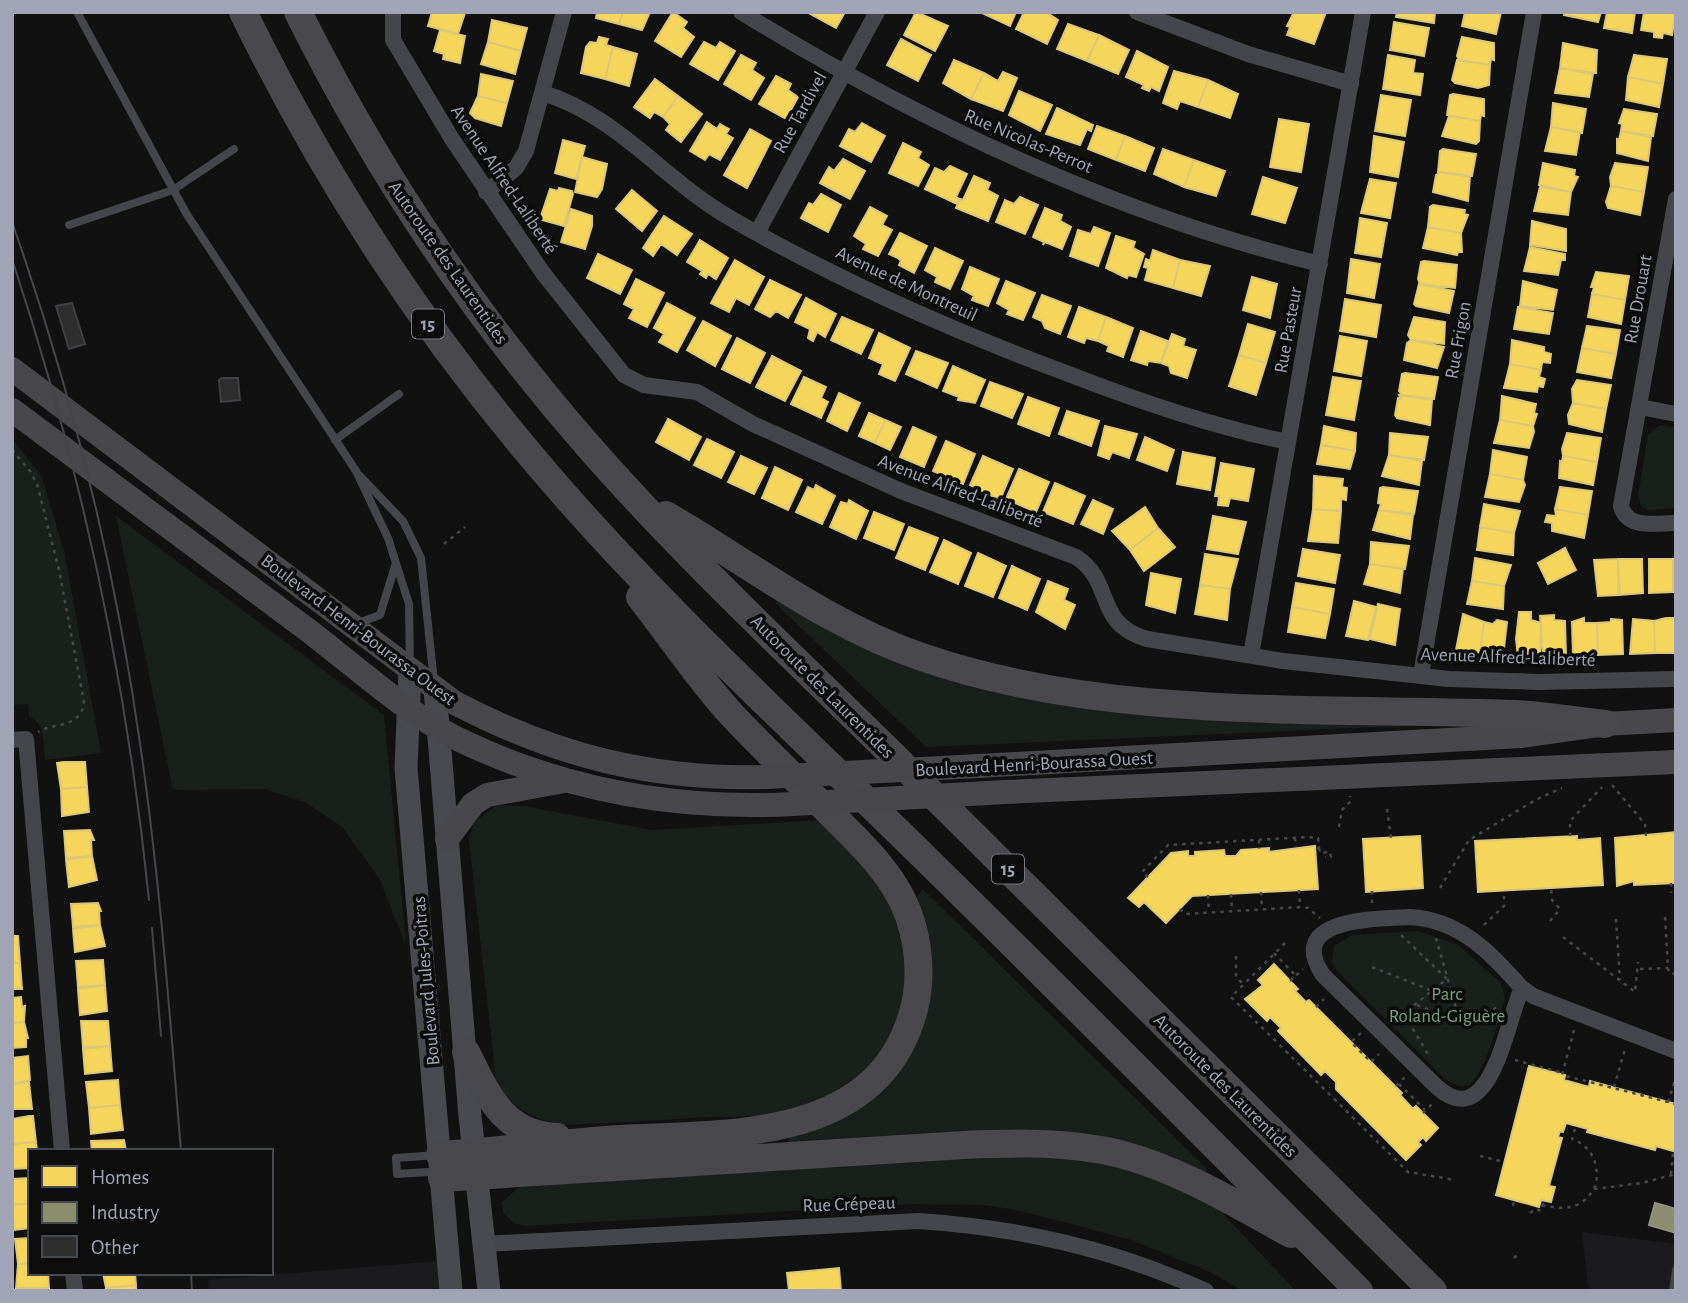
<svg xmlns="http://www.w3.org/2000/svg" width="1688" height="1303" font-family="'Alegreya Sans',sans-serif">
<rect width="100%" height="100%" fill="#111"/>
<path fill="#1b1b1d" d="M1582,1232L1676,1244V1291H1589Z
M439,1261L440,1291H209L208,1280Z"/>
<path fill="#19201b" d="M1660,425L1676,427V508L1648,510L1641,506L1638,496L1648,435Z
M12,439L41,475L64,551L101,753L45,760C43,745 46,722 29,717L28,704L12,705Z
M116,516L384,715L406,945L379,878L342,827L305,802L265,789L173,790Z
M783,596L961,677L1467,723L926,747L775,603Z
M497,805L523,806L652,830L822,820C852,853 889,887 903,931C908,947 906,968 905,984C897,1058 846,1096 777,1113C755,1118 730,1116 708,1117C660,1120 612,1123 564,1125C532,1119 511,1109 496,1079L469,840L474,822Z
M923,889L1208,1170L1203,1175L1161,1156L789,1144L788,1135C810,1129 834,1124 854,1112C866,1105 876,1092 885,1082C937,1025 941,968 917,897Z
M1418,931L1458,945L1501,983L1505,998C1498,1019 1487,1069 1471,1083C1463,1090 1453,1084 1445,1079L1339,973L1332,963L1334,946L1353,935Z
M973,1156L1086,1159L1151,1174L1214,1204L1296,1291H1243L1210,1272L1131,1240L1022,1211L984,1205L912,1204L524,1226L514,1223L503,1212L502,1202L519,1187Z"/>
<path fill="#f6d55c" stroke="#dcc677" stroke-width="2" d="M432,12L465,13L458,34L428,26Z
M597,12H623L619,24L596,18Z
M623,12H650L642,30L619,24Z
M673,12L687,22L683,28L694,37L681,57L655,41Z
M807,12H845L836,28Z
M916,12L948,26L935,51L904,35Z
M980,12H1016L1010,26Z
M1024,12H1046L1058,20L1047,44L1016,29Z
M1294,12H1326L1314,44L1287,35L1290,27L1287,26Z
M1397,12H1435L1434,23L1396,17Z
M1465,12H1501L1496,34L1462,26Z
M1565,12H1601L1598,22L1564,15Z
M1607,12H1635L1632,33L1604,28Z
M1644,12H1676L1672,35L1663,33L1662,38L1654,37V32L1641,30Z
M492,20L527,28L521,51L488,42Z
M1394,22L1429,28L1424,56L1390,50Z
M1068,24L1099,35L1087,61L1057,49Z
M440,30L465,36L460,63L443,59L444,54L434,51Z
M1099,35L1129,50L1118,74L1087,61Z
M599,37L608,39L606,45L613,47L605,79L581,73L586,47L590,42L597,43Z
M1462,37L1494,43V60L1491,59L1490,65L1459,60L1457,56Z
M901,39L931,55L918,81L887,65Z
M488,42L521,51L515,74L481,64Z
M704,42L716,48L720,42L735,51L718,80L690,64Z
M1563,43L1597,50L1596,73L1560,68Z
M613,47L637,54L629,86L605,79Z
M1137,51L1168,67L1159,91L1151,87L1149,91L1142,88L1144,85L1126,77Z
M741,55L756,63L752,70L764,78L751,100L724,84Z
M1388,55L1415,60L1413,73L1423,74L1420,95L1383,89Z
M1634,55L1667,59L1663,84L1628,77Z
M954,60L984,73L971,99L943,83Z
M1457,60L1490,65L1489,85L1478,88L1455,83L1452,80Z
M1560,68L1593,74L1589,97L1555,93Z
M1174,71L1208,80L1198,107L1180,101L1177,109L1163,103Z
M1003,72L1017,78L1003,111L971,99L984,73L998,81Z
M481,74L513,81L507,103L478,96Z
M776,76L791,84L788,90L798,97L786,119L759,104Z
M1628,77L1663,84L1659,107L1626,100Z
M655,79L678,96L663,117L654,112L650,118L634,107Z
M1208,80L1238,94L1230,118L1198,107Z
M1019,91L1052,105L1040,131L1009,115Z
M1453,94L1484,99V116L1481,115L1480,121L1447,115L1450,95Z
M1381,95L1411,100L1405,136L1375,131Z
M478,96L507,103L501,126L475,118L470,113Z
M678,96L702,114L681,142L666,130L670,124L663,117Z
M1553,103L1586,109L1582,133L1551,127Z
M1057,108L1093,125L1091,131L1087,129L1080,145L1046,134Z
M1624,109L1657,114L1653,136L1621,131L1622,124L1619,123Z
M1449,116L1480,121L1479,141L1476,144L1442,136Z
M1279,119L1309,124L1301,172L1270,167Z
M707,122L717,129L720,124L729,129L726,134L733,138L720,160L709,154L705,160L690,151Z
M862,123L885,136L871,162L840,146L849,129L855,132Z
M1097,126L1125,136L1116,160L1088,149Z
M1551,127L1580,132L1576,155L1545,151Z
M750,129L771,141L747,188L724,175Z
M1621,131L1651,137L1648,161L1617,153V139L1619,140Z
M1125,136L1154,148L1145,171L1116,160Z
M1374,136L1404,142L1398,177L1370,172Z
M563,140L585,146L576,179L555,173Z
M903,143L921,152L918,158L929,165L918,186L889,173Z
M1163,149L1194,160L1184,187L1154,174Z
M1443,149L1476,154L1472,176L1438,172L1440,151Z
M582,157L607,164L602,189L597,197L575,192Z
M843,159L865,171L850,199L820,183L829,167L834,171Z
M1194,160L1225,171L1216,196L1184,187Z
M1543,163L1575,170L1574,176L1578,177L1571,192L1539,185Z
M1615,163L1648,167L1644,192L1611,186L1610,177Z
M950,166L967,174L956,197L959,199L957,204L925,189L935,168L944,172Z
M1440,172L1470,177L1468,201L1433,192L1436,175Z
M974,176L990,183L987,190L998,196L988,221L956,208L960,199L963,200Z
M1263,177L1297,188L1285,223L1252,214Z
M1370,179L1396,183L1390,218L1361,213Z
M1611,186L1644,192L1640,215L1608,208L1606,202Z
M1540,187L1571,192L1568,215L1534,211Z
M559,188L572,191L573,194L564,226L542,220L541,216L550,189L558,191Z
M632,190L657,211L642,231L616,209Z
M821,194L841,205L828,232L801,218L809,203L813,205Z
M1020,197L1038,205L1025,234L996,222L1005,200L1014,204Z
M1433,205L1465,210L1464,214L1468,215L1461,233L1428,227L1430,207Z
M870,207L887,216L882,225L892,230L878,256L863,249L866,244L854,236Z
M1045,208L1062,215L1060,221L1071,227L1062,249L1045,242L1043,245L1044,242L1033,237Z
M571,209L592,216V226L585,249L561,242Z
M664,216L692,234L677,255L661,244L653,256L643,248Z
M1360,218L1387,223L1381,257L1355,253Z
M1532,221L1566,229V251L1530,245Z
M1094,227L1110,233L1098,266L1070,256L1078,230L1091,234Z
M1428,227L1461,233L1462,252H1458L1457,255L1423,248Z
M900,233L927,246L914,273L899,265L901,261L898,258L889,254Z
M1116,236L1135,242L1133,248L1144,254L1136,277L1128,275L1127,278L1106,268Z
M700,240L728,258L716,279L708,274L706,278L700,274L702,271L687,262Z
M1530,247L1565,254V260H1561L1558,275L1524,271Z
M935,248L963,261L950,289L935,282L937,277L925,270Z
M1153,250L1180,260L1173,288L1145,280L1148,268L1144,267L1146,259L1150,261Z
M598,254L632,270L620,294L587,278Z
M1351,259L1380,264L1374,298L1347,293Z
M735,260L764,277L749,305L736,298L729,312L711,303Z
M1180,260L1210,266L1201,296L1173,288Z
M1424,261L1457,265L1455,288L1420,284L1418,279L1421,262Z
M970,267L999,279L988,306L972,300L974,296L962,289Z
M1596,272L1629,276L1625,300L1592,294L1594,287H1591Z
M1252,277L1277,284L1270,318L1243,310Z
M636,279L664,293L647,327L629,318L634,309L624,304Z
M770,280L801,295L788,318L776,311L770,317L755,309Z
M1006,281L1035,293L1023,320L1007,314L1009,310L997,303Z
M1523,281L1557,290L1553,310L1520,306Z
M1419,284L1454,291L1449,313L1416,306L1414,304Z
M1592,294L1625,300L1621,324L1588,317Z
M1042,295L1071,306L1060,334L1045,328L1042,321L1033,317Z
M806,298L836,314L825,337L817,332L813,341L808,338L810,329L795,322Z
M1345,299L1381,305L1376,337L1340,331Z
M667,303L695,318L677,352L659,342L664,334L654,328Z
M1079,307L1106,317L1098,341L1086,338L1084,343L1068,337Z
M1518,307L1553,313L1549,334L1514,329Z
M842,317L873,330L861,354L831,340Z
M1106,317L1133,328L1123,357L1107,351L1109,346L1098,341Z
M1414,317L1445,322L1444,344L1411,340L1408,335Z
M703,321L731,336L715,366L687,350Z
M1248,324L1275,332L1266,363L1239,355Z
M1587,326L1620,330L1616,354L1582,348Z
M1141,331L1168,341L1161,363L1148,361L1147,365L1131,360Z
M879,333L910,348L895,381L879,374L883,364L869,358Z
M1172,334L1185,339L1183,346L1196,350L1187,378L1171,373L1169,366L1161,363Z
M1340,336L1367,341L1361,376L1334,371Z
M737,338L765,353L750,383L722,369Z
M1411,340L1444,347L1437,368L1404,360L1407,343Z
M1512,340L1544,347V352L1551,354L1550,363L1542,362L1541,370L1510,364Z
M1582,348L1616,354L1611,378L1577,372Z
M916,351L948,363L937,388L906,374Z
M1239,355L1266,363L1256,395L1229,386Z
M772,356L801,371L785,401L756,387Z
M1510,364L1541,370L1539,377L1545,379L1543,387L1538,386L1537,392L1504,388Z
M953,366L985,380L975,403L958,400L959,397L943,391Z
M1405,373L1438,377L1434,399L1402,395L1399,391L1402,374Z
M804,377L826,387L821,398L828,402L821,418L791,404Z
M1333,377L1361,381L1354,420L1326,415Z
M1577,380L1611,385L1606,409L1573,403L1572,389Z
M990,382L1023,394L1012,418L981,406Z
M839,393L860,403L847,431L827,421Z
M1399,395L1432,400L1430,425L1397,418L1395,415L1398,398L1401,399Z
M1502,396L1536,404L1534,413L1537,414L1533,426L1500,420Z
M1028,397L1059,408L1049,436L1018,424Z
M1573,403L1606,409L1602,432L1569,424L1568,415Z
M1067,411L1099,421L1091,446L1059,434Z
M869,413L885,420L875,443L859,436Z
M668,419L701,437L689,460L656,442Z
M885,420L901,427L890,450L875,443Z
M1500,420L1533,426L1534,432L1529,448L1494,443Z
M1105,426L1137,434L1129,458L1112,452L1109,459L1098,455Z
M1324,426L1356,433L1355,451L1321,445Z
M913,427L936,437L924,467L900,457Z
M1390,433L1428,437L1424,460L1389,455Z
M1567,433L1601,438L1597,462L1563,456L1562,449Z
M1145,437L1174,450L1167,471L1137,460Z
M707,439L734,452L721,478L694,465Z
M946,441L975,454L963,484L933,471Z
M1321,445L1355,451L1350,469L1317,464Z
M1493,450L1527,457L1523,480L1490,474Z
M1183,452L1215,458L1210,490L1177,484Z
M1389,455L1422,461L1419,485L1382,476Z
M741,456L767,468L754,494L728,482Z
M983,456L1013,469L1000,500L970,485Z
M1563,456L1597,462L1593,485L1559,478L1560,461L1562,462Z
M1221,463L1254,469L1248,501L1230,498L1228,506L1218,505L1219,496H1215Z
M775,467L802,480L788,510L762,498Z
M1019,469L1049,482L1036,512L1006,499Z
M1490,474L1523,480L1525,485L1519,502L1485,497Z
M1314,476L1343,479L1342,487L1347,488L1346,500L1341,499V511L1313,509Z
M1055,483L1085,496L1073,524L1043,512Z
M816,485L835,496L822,524L796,512L808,487L814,490Z
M1383,487L1418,491L1414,514L1379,510L1381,504L1378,503L1380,488Z
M1560,487L1592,491L1588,515L1555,509Z
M849,500L868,511L856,539L830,527L841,502L848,504Z
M1093,500L1113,509L1103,534L1081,524Z
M1484,504L1520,511L1514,533L1480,527Z
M1145,507L1158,528L1130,550L1112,531Z
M1313,509L1341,511L1338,543L1308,541Z
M1555,509L1588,515L1584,538L1552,531V523L1545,522L1547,515L1556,516Z
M1379,510L1413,515L1410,539L1373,530Z
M874,512L904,524L894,550L864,538Z
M1213,516L1246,522L1238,554L1207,549Z
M909,527L938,538L925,570L896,558Z
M1480,527L1514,533L1513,555L1477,550Z
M1158,528L1175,547L1144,571L1130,550Z
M944,540L971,553L958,584L930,572Z
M1371,542L1409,546L1405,569L1370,564Z
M1565,548L1576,570L1548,584L1538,563Z
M1303,549L1340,555L1335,583L1298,576Z
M978,553L1006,566L993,597L965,586Z
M1205,554L1238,559L1230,589L1200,585Z
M1475,558L1511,565L1504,586L1472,581Z
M1618,559V595L1598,596L1594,560Z
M1618,559H1642L1643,593L1620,595Z
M1649,559H1673V592L1649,593Z
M1370,564L1403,569L1400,593L1364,584Z
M1012,566L1040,579L1027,610L999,598Z
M1151,573L1181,579L1175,613L1146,605Z
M1048,581L1068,589L1064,600L1075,605L1065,629L1036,612Z
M1472,581L1504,586L1503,609L1467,604Z
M1296,583L1334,589L1330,614L1292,607Z
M1200,585L1230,589L1227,620L1195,614Z
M1354,601L1376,607L1368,640L1346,636Z
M1378,604L1400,609L1395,645L1370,639Z
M1292,607L1330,614L1325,638L1288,632Z
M1519,612H1531V620L1541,623L1540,656L1518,657L1516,639Z
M1463,614L1484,622L1480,653L1456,650Z
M1554,615V620L1565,621L1566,656H1543L1540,616Z
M1584,618V623H1597L1598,655H1573L1572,622Z
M1666,618H1675L1676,621V653H1655L1654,621Z
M1611,619L1622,620L1623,654L1598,655L1597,623L1611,622Z
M1633,619L1654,621L1655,653L1630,654Z
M1497,620L1507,622L1503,657L1480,653L1484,622L1493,624Z
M63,762H85L87,787L61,789L57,763Z
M87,787L89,812L62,816L61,789Z
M90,830L94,840H91L92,856L66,858L64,831Z
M1676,832V883L1634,885V881L1617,886L1615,838Z
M1420,836L1423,888L1366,892L1363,839Z
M1577,836V840L1600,838L1603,885L1478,892L1475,841Z
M1315,846L1318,889L1192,896L1166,923L1144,902L1139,907L1128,898L1171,853L1188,851V856H1195V852L1224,850L1225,856H1236L1241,850L1269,848V852Z
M92,856L97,880L69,887L66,860Z
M98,903L101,911H99L100,925L73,927L71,904Z
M100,925L105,946L75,952L73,929Z
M13,936H18L20,963H12Z
M103,960L105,985L78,987L76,961Z
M12,963H20L22,989H12Z
M1274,964L1298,989L1295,991L1306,1002L1309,1000L1402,1093L1400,1095L1413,1109L1416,1106L1438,1128L1426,1141L1423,1137L1418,1142L1421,1145L1406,1160L1336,1089V1082L1325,1071L1321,1075L1278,1031L1281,1028L1270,1017L1267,1021L1245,999L1263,985L1258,980Z
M105,985L107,1011L80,1015L78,989Z
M21,997L22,1007L25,1006L24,1022L12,1023V998Z
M81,1021H108L110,1046L83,1047Z
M24,1022L28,1038H26V1047L12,1048V1023Z
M110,1046L112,1071L85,1074L83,1049Z
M28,1056L30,1080L12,1084V1058Z
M1529,1066L1565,1075L1564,1080L1589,1087L1590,1081L1676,1104V1152L1656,1146L1655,1150L1587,1132L1588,1129L1566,1123L1563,1132L1560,1131L1558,1137L1562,1138L1549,1186L1555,1187L1551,1202L1541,1200L1539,1207L1496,1195Z
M118,1080L120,1105L89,1108L86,1082Z
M29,1082L32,1109H12V1084Z
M120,1105L123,1130L91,1134L89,1108Z
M29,1116H33L36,1142L12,1144V1119Z
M124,1140L126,1151H92L91,1141Z
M36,1142L37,1151H30V1168L12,1169V1144Z
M30,1178V1203L12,1205V1179Z
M30,1203V1228L14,1230L12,1205Z
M30,1238V1263L18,1264L15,1239Z
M30,1263V1273H48L49,1288H16L18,1264Z
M839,1268L841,1291H789L787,1273Z
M103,1273H135L136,1285L106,1288Z
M136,1285V1291H105L106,1288Z"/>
<path fill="#8c8c6e" stroke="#929383" stroke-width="2" d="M1655,1203L1676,1209V1233L1649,1225Z"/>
<path fill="#2e2e2f" stroke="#404045" stroke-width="2" d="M72,303L85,344L69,349L56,306Z
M222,378H238L240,400L221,402L219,380Z"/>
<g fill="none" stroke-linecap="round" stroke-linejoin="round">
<path stroke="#46474c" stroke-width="2.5" stroke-dasharray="3.5 5" stroke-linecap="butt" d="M12,450L30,471L37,484L59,570L84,702C81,729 54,722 38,732
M444,544L465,527
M1612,785L1645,824L1646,836
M1387,809L1391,838
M1339,827L1342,810L1351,801L1350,796
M1570,836V821L1602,787
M1295,838L1296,847
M1259,840V849
M1319,848L1320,853L1330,852L1331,857H1325
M1148,877L1142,872L1168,845L1308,837L1318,838L1319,848H1315
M1671,883V893
M1440,888L1469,840L1537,799L1562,788
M1299,890L1300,907
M1372,891V905
M1261,892L1262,909
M1231,894L1232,911
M1208,895L1209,912
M1180,909L1185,914L1302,907L1308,908L1320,918
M1665,917L1668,968L1669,973L1676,974
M1616,919L1620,980
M1550,921L1560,909L1552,900L1551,888
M1484,925L1504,906V891
M1563,937L1635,992L1638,962
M1436,938L1461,1026L1498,1007
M1285,943L1231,997L1408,1172L1456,1180
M1274,953L1295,975
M1236,956V977L1244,985
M1372,967L1433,991
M1640,969L1668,968
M1290,981L1303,969
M1417,1005L1459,1022
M1316,1007L1324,999
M1404,1014L1429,1056
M1394,1021L1447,979L1400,934
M1574,1030L1562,1075L1676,1104
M1361,1033L1351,1042L1371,1062L1379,1054
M1515,1060L1563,1073
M1399,1084L1425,1110
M1396,1086L1406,1076
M1614,1087L1625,1049
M1668,1102L1676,1077
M1423,1113L1433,1103
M1480,1156L1504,1162
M1671,1174L1673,1153L1676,1154
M1594,1189L1642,1183L1676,1174
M1542,1205C1567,1211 1583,1209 1596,1185C1599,1164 1593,1147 1572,1139L1576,1125
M1513,1206L1514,1200
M1530,1213L1536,1209L1541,1211L1544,1200
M1514,1258L1520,1252"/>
<path stroke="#45464b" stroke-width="8" d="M77,12L186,213L356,471L388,538L409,604L410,665
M69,225L173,190L234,149
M335,440L399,394
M360,476L403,521L421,558L434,682
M358,623L380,615L396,563
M437,1155L396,1158L397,1174L428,1172L438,1176
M1673,1291L1676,1270"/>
<path stroke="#45464b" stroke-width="16" d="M393,12V40L452,139L543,273L624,375L644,385L697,392L753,424L901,491L1076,557C1115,582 1093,623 1147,639L1283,661L1449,679L1538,682L1676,679
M741,12C920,122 1114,214 1320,264
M1137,12L1248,54L1351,84
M543,93C618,116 664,180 730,218C837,280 951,330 1066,373C1138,401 1213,427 1288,442
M486,192L516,168L526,151L564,12
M1676,199L1621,506C1627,530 1657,523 1676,523
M757,233L877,12
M1640,407L1676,414
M1251,655L1363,12
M1421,675L1534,12
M12,740L26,739L62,1151
M1410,917C1461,920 1490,953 1522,988C1507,1019 1491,1136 1437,1087L1323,975C1284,917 1379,919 1410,917Z
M1522,988L1533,996L1676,1051
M484,1244L919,1221C1021,1228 1113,1249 1206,1291
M73,1273L75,1291"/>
<path stroke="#494a4f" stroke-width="23" d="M410,670L406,768L451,1291
M435,689L470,1116L489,1291"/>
<path stroke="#48484c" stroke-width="24" d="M12,369L455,703C557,756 651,780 766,777
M12,410C111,484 210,557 309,631C355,666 412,718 464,742C568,791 678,810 793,804
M979,766L1521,736L1605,724L1676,720
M1005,792L1676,762
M447,839L473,804L487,795L564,781"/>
<path stroke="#48484d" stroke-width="28" d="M243,12C321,172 417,321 532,457C651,599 790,725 922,855C1069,999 1214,1145 1359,1291
M298,12C376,169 475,317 590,448C691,563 804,667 912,774C1086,946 1259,1119 1433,1291
M666,515C750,564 826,624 919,656C1104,721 1321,707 1516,714C1545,715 1575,721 1605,724
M466,1052C487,1094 503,1135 557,1137
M440,1155C500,1151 560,1143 619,1139C729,1133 879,1143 914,1009C924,969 917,922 895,887C879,861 857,840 836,819C801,784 765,750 731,714C698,678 670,635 640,597
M442,1178L964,1145C1015,1143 1069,1141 1120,1154C1181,1170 1236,1204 1291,1234"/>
<path stroke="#45464a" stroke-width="2" d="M12,222C72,392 116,571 141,750C160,883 170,1017 181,1151
M12,259C81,467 127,682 149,900
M152,928L161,1036
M191,1273L192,1291"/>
<path stroke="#48484c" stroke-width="24" d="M766,777L979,766
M793,804L1005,792"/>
</g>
<g text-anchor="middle" stroke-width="7" stroke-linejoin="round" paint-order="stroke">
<g fill="#0c0c0d" stroke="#747683" stroke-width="2">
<rect x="412" y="309.5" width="32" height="29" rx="5"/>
<rect x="992" y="854.5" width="32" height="29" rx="5"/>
</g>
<g font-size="18" font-weight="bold" fill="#a0a4b5">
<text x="428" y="330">15</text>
<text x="1008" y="875">15</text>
</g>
<g font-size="19" fill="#a0a4b5" stroke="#0c0c0d">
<text transform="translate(799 112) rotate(-61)" y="7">Rue Tardivel</text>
<text transform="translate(1029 140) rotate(23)" y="7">Rue Nicolas-Perrot</text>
<text transform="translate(505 179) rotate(56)" y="7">Avenue Alfred-Laliberté</text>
<text transform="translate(449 262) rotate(55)" y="7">Autoroute des Laurentides</text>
<text transform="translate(907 283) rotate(25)" y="7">Avenue de Montreuil</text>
<text transform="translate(1637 299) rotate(-80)" y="7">Rue Drouart</text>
<text transform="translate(1287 330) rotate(-80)" y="7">Rue Pasteur</text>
<text transform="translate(1457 340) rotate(-80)" y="7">Rue Frigon</text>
<text transform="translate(961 490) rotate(21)" y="7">Avenue Alfred-Laliberté</text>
<text transform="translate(359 629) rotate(37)" y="7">Boulevard Henri-Bourassa Ouest</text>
<text transform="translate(1508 656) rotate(2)" y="7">Avenue Alfred-Laliberté</text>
<text transform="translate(823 686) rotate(45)" y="7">Autoroute des Laurentides</text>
<text transform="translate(1034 763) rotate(-3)" y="7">Boulevard Henri-Bourassa Ouest</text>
<text transform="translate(425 981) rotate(-95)" y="7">Boulevard Jules-Poitras</text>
<text transform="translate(1226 1085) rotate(45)" y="7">Autoroute des Laurentides</text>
<text transform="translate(849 1203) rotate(-2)" y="7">Rue Crépeau</text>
</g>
<g font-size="19" fill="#75a27d" stroke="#0c0c0d">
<text x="1447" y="1000">Parc<tspan x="1447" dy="22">Roland-Giguère</tspan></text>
</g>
</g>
<rect width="1688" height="1303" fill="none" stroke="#a0a4b5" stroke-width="28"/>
<rect x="28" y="1149" width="245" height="126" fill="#0c0c0d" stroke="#474950" stroke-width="2"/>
<rect x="42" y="1166" width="35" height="21" fill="#f6d55c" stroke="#474950" stroke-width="2"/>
<text x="91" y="1184" font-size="21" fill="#a0a4b5">Homes</text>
<rect x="42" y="1202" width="35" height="21" fill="#8c8c6e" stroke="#474950" stroke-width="2"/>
<text x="91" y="1219" font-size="21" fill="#a0a4b5">Industry</text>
<rect x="42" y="1236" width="35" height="21" fill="#2e2e2f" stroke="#474950" stroke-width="2"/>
<text x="91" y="1254" font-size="21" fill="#a0a4b5">Other</text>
</svg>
